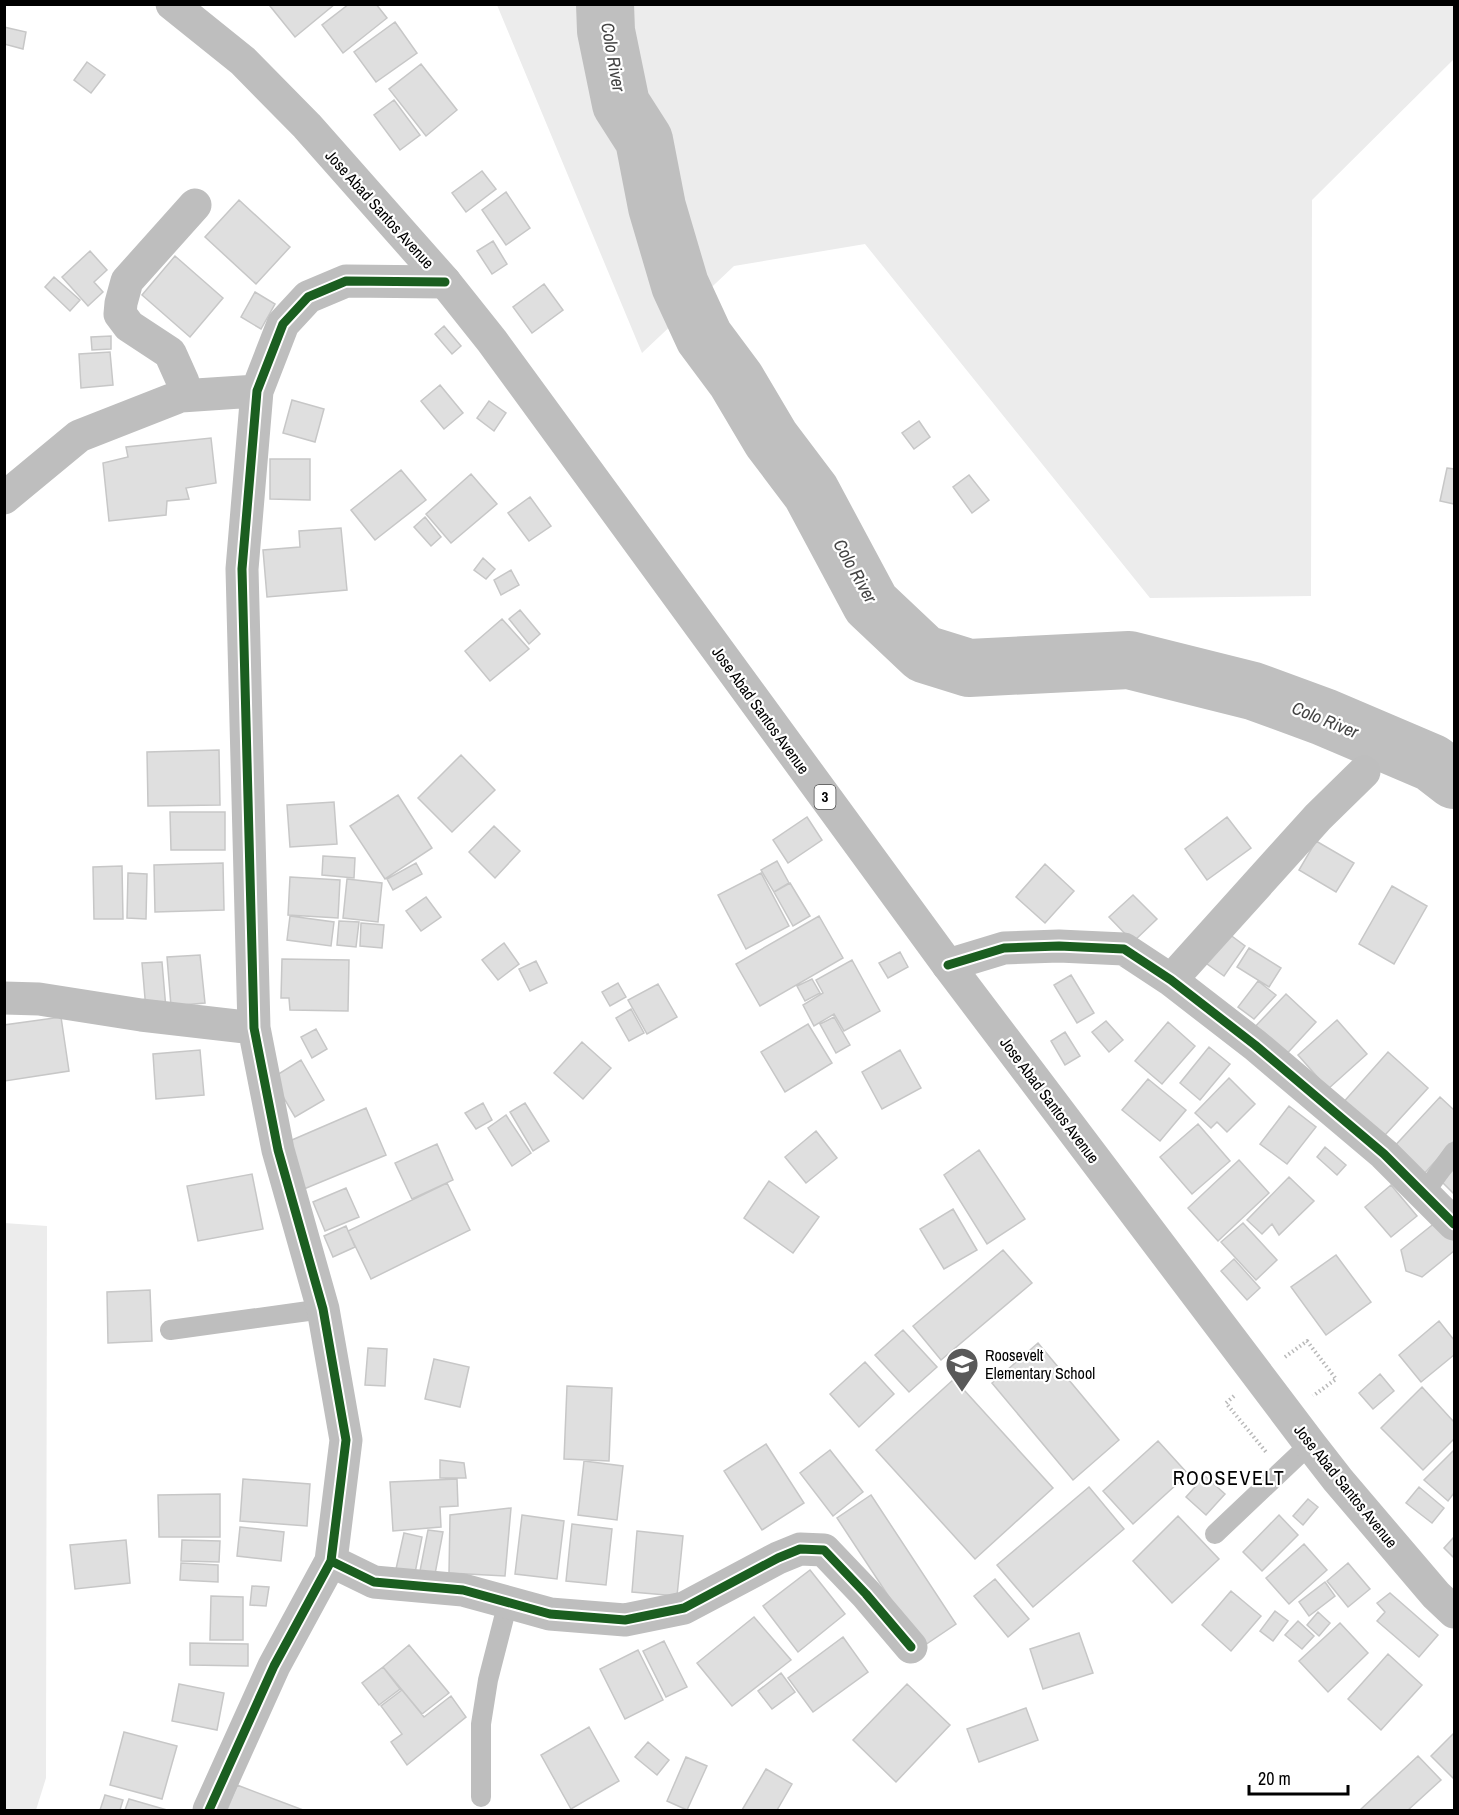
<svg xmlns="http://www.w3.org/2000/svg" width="1459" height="1815" font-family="'Archivo Narrow',sans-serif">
<rect width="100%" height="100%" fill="#fff"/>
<path fill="#ececec" d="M497,5H1454V59L1312,200L1311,596L1150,598L865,244L734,266L642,353Z
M4,1223L47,1226L46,1778L36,1810H5Z"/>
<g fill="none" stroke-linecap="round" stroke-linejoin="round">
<path stroke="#bfbfbf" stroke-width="58" d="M605,4L606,31L621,104L644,140L657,207L680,285L704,337L736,380L771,439L811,492L871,604L924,654L969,668L1129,660L1253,691L1324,717L1432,763L1454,780"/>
</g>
<path fill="#dfdfdf" stroke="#c7c7c7" stroke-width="1.5" d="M272,4H335L295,37L270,6Z
M349,4H376L387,18L343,53L322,25Z
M395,22L417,53L376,82L354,52Z
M4,27L26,32L23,49L4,44Z
M87,62L105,75L91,93L74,80Z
M421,64L457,110L426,136L389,89Z
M394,100L420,135L400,150L374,115Z
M482,171L496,189L466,212L452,193Z
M506,192L530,228L506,245L482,210Z
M239,200L290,247L256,284L205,237Z
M493,241L507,264L492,274L477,251Z
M90,251L107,270L94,282L103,292L88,306L62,277Z
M175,256L223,298L190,337L142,295Z
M54,277L80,300L70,311L45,287Z
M544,284L563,310L532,333L513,307Z
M255,292L275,304L261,329L241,317Z
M444,326L461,346L452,354L435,334Z
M111,336V349L92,350L91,337Z
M110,352L113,385L81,388L79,354Z
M440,385L463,413L444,429L421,401Z
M292,400L324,409L315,442L283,433Z
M489,401L506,413L494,431L477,418Z
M919,421L930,437L914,449L902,433Z
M211,438L216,483L186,488L189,499L167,501L166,515L109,521L103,463L128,457L126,447Z
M270,459H310V500L270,499Z
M1447,468L1454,469V504L1440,501Z
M401,470L426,500L375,540L351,510Z
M471,474L497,504L451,543L426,514Z
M969,475L989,500L972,513L953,487Z
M530,497L551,526L529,541L508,513Z
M425,517L441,537L431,546L414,527Z
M341,528L347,590L267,597L263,550L300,547L299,531Z
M483,558L495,569L486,579L474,570Z
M511,570L519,585L501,595L494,580Z
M520,610L540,634L529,644L509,619Z
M502,619L529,649L490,681L465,651Z
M219,750L220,805L148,806L147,752Z
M461,755L495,790L452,832L418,798Z
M398,795L432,848L385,879L350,826Z
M334,802L337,844L290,847L287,805Z
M170,812H225V850H171Z
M807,817L822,840L788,863L773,840Z
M1227,817L1251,848L1207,880L1185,849Z
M494,826L520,851L495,878L469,852Z
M1316,841L1354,863L1336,892L1299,870Z
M323,856L355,858L354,878L322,875Z
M777,861L789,883L774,892L761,870Z
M223,863L224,910L155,912L154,865Z
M416,863L422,874L393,890L387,879Z
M1045,864L1074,891L1045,923L1016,897Z
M122,866L123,919H94L93,867Z
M128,873L147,874L146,919L127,918Z
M761,873L789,926L746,949L718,895Z
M290,877L340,880L338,918L288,915Z
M347,879L382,883L378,922L343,918Z
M790,883L810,916L793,926L774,892Z
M1392,886L1427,906L1394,964L1359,944Z
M1133,895L1157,919L1133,942L1109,917Z
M426,897L441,917L421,931L406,911Z
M290,916L334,922L331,946L287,940Z
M819,916L843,958L760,1006L736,964Z
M339,921L359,922L356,947L337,945Z
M361,923L384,925L382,948L360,946Z
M1225,931L1245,946L1224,976L1203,961Z
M504,943L519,964L498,980L482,960Z
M1249,948L1281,968L1269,987L1237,967Z
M900,952L908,967L888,978L879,963Z
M200,955L205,1003L171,1006L167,957Z
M282,959L349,960L348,1011L290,1010L289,998H281Z
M852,960L880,1011L844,1031L834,1014L814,1026L803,1005L823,993L816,980Z
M536,961L547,983L530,991L519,969Z
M162,962L166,1009L146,1010L142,963Z
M1071,975L1094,1013L1077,1023L1054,985Z
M812,979L820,993L805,1001L797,986Z
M1258,981L1276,995L1254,1019L1238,1007Z
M618,983L626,997L610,1006L602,992Z
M658,984L677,1017L647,1034L628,1000Z
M1286,994L1316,1022L1282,1059L1251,1031Z
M631,1009L644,1033L629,1041L616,1018Z
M61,1017L69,1071L5,1081L4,1025Z
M834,1017L850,1045L836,1053L820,1024Z
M1337,1020L1367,1054L1328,1089L1298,1055Z
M1106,1021L1123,1040L1109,1052L1092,1032Z
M1168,1022L1195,1046L1162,1084L1135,1061Z
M808,1024L832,1063L785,1092L761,1052Z
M316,1029L327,1049L312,1058L301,1037Z
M1065,1032L1080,1056L1065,1065L1051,1041Z
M582,1042L611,1068L583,1099L554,1073Z
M1209,1047L1230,1064L1200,1100L1180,1083Z
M200,1050L204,1095L156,1099L153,1054Z
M900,1050L921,1088L882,1109L862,1072Z
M1388,1052L1428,1088L1385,1135L1340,1106Z
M301,1060L324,1100L295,1117L272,1078Z
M1229,1078L1255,1104L1227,1132L1217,1122L1211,1128L1195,1113Z
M1148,1079L1186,1110L1160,1141L1122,1110Z
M1440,1097L1454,1110V1141L1421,1177L1391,1150Z
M483,1103L492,1120L476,1129L465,1113Z
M525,1103L549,1141L533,1151L510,1112Z
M1289,1106L1316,1127L1287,1164L1260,1144Z
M366,1108L386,1155L304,1189L285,1143Z
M506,1115L531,1153L512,1166L488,1128Z
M1198,1124L1230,1161L1192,1194L1160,1157Z
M816,1131L837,1158L806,1183L785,1157Z
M437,1144L453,1180L412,1199L395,1163Z
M1325,1147L1346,1165L1337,1175L1317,1157Z
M979,1150L1025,1219L987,1244L944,1175Z
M1239,1160L1269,1193L1218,1241L1188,1208Z
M1454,1169V1194L1442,1182Z
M252,1174L263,1229L198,1241L187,1186Z
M1289,1177L1314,1201L1279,1235L1272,1224L1262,1234L1247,1220Z
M769,1181L819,1217L793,1253L744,1218Z
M447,1183L470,1230L371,1279L348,1231Z
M1391,1185L1417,1216L1391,1237L1365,1207Z
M346,1188L359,1217L325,1231L313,1202Z
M953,1209L977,1250L944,1269L920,1229Z
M1436,1222L1454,1241V1251L1422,1277L1406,1271L1401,1250Z
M1243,1223L1277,1260L1256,1280L1221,1242Z
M346,1226L355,1247L333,1257L324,1236Z
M1003,1250L1032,1283L941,1360L913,1326Z
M1336,1255L1371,1302L1326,1335L1291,1287Z
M1234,1259L1260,1288L1247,1300L1221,1271Z
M150,1290L152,1341L108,1343L107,1292Z
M1439,1321L1454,1340V1355L1421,1382L1399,1355Z
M903,1330L937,1367L909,1392L875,1355Z
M1038,1343L1119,1440L1073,1480L992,1383Z
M368,1348L387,1349L385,1386L365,1385Z
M434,1359L469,1367L460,1407L425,1399Z
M865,1362L894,1394L859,1427L830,1394Z
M1380,1374L1394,1391L1373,1409L1359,1393Z
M954,1379L1053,1488L975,1559L876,1450Z
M567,1386L612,1388L609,1461L564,1459Z
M1422,1387L1454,1422V1439L1423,1470L1381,1428Z
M1158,1441L1188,1474L1133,1524L1103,1491Z
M766,1444L804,1503L762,1530L724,1471Z
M830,1450L863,1492L833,1516L800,1473Z
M1454,1450V1493L1448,1501L1424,1480Z
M440,1460L464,1463L466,1478H440Z
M584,1461L623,1466L617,1520L578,1515Z
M1205,1476L1225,1494L1206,1515L1186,1497Z
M243,1479L310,1484L307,1526L240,1521Z
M457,1479L458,1506L440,1507L441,1527L393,1531L390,1482Z
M1089,1487L1124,1529L1033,1607L997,1565Z
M1419,1487L1444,1508L1432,1523L1406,1503Z
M220,1494V1537H159L158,1495Z
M871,1495L956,1624L922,1647L837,1518Z
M1308,1499L1318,1507L1303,1525L1293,1516Z
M511,1508L505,1576L449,1573L450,1515Z
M522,1515L564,1521L557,1579L515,1574Z
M1279,1515L1298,1535L1262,1571L1243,1552Z
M1178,1516L1219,1559L1172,1603L1133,1561Z
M572,1524L612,1529L606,1585L566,1581Z
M240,1527L284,1532L281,1561L237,1556Z
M428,1530L443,1532L435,1574L420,1571Z
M637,1531L683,1536L677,1596L632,1592Z
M404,1533L422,1537L415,1573L396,1569Z
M1454,1537V1558L1444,1548Z
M126,1540L130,1583L75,1589L70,1545Z
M182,1540L220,1541L219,1562L181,1561Z
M1304,1544L1327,1570L1289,1604L1266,1578Z
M181,1563L218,1565V1582L180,1580Z
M1348,1563L1370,1589L1348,1607L1327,1581Z
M810,1570L845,1614L798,1652L763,1606Z
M995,1579L1029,1619L1008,1637L974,1596Z
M1325,1582L1335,1596L1309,1616L1299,1602Z
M252,1586L269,1587L266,1606L250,1605Z
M1231,1591L1261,1616L1231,1651L1202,1625Z
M1390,1593L1438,1635L1419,1657L1377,1621L1385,1612L1377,1603Z
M211,1596L243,1597V1640H210Z
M1275,1611L1288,1621L1273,1641L1260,1631Z
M1318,1612L1330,1623L1319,1636L1307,1625Z
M754,1617L791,1660L732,1706L697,1663Z
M1298,1621L1314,1636L1302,1649L1285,1635Z
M1340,1623L1368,1653L1328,1692L1299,1661Z
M1079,1633L1093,1673L1043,1689L1030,1649Z
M843,1637L868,1672L813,1712L788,1678Z
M664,1641L687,1687L666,1697L643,1651Z
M190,1643L248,1644V1666L190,1665Z
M409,1645L449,1693L422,1714L383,1667Z
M638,1650L663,1700L625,1719L600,1669Z
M1388,1654L1422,1685L1381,1730L1348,1699Z
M383,1667L400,1689L379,1705L362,1683Z
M781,1673L795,1692L772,1709L758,1691Z
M179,1684L224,1693L217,1730L172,1721Z
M907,1684L950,1725L896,1782L853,1740Z
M402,1690L424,1717L451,1696L466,1717L407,1765L391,1742L402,1734L381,1706Z
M1026,1708L1038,1740L979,1762L967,1729Z
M589,1727L619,1781L571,1809L541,1755Z
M124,1732L177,1746L162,1799L110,1785Z
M1454,1733V1779L1431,1756Z
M648,1742L669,1760L657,1775L635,1757Z
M1418,1756L1441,1780L1408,1810H1360Z
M686,1757L707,1766L687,1810L667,1801Z
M766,1769L792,1784L777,1810H742Z
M237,1785L303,1810H227Z
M105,1795L123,1800L120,1810H100Z
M129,1799L167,1810H125Z"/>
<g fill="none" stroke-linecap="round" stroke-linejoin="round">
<path stroke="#b9b9b9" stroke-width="4" stroke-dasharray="1.5 3" stroke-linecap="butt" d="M1285,1357L1307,1341L1336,1379L1313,1396
M1234,1396L1226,1403L1266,1452"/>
<path stroke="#bebebe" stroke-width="20" d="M1424,1193L1454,1152
M170,1330L323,1309
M1215,1534L1310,1444
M481,1797V1724L488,1680L508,1602"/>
<path stroke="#bebebe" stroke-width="33" d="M181,396L183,382L170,353L129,326L120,314L121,303L127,281L195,205
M4,498L79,436L181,396L257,391
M948,965L1004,948L1059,946L1124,949L1171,980L1255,1045L1384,1154L1454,1224
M1171,980L1318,817L1364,772
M4,998L39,999L141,1015L254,1028
M331,1561L374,1582L463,1590L550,1614L625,1620L684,1608L778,1558L800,1549L824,1550L866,1594L911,1647
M209,1810L274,1666L331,1561L346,1440L323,1309L278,1150L254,1028L242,569L257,391L283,324L308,297L346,281L445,282"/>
<path stroke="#bebebe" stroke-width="33" d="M172,4L243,61L307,126L445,282L492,341L948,965L1310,1444L1338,1480L1436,1595L1454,1612"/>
<g stroke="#fff" stroke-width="13">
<path id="cycleway" d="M948,965L1004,948L1059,946L1124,949L1171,980L1255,1045L1384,1154L1454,1224
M331,1561L374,1582L463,1590L550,1614L625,1620L684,1608L778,1558L800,1549L824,1550L866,1594L911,1647
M209,1810L274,1666L331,1561L346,1440L323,1309L278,1150L254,1028L242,569L257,391L283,324L308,297L346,281L445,282"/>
</g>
<use href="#cycleway" stroke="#1b5e20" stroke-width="9"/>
</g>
<defs>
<g id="school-pin" transform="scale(1.725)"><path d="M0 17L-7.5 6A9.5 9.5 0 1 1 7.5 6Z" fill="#595959" stroke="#fff"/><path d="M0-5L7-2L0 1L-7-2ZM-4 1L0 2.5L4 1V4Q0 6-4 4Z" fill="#fff"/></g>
</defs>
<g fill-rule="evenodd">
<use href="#school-pin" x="962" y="1364"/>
</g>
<g text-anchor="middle" stroke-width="4.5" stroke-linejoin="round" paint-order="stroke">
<rect fill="#fff" stroke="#4c4c4c" stroke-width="1.5" x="814.5" y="785" width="21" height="24" rx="4.5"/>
<g font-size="15" font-weight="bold" fill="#000">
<text x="825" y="802">3</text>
</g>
<g font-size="16" fill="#000" stroke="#fff">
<text transform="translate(380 209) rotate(48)" y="6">Jose Abad Santos Avenue</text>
<text transform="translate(761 710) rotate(54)" y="6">Jose Abad Santos Avenue</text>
<text transform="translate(1050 1100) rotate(53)" y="6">Jose Abad Santos Avenue</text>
<text transform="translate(1346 1486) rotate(51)" y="6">Jose Abad Santos Avenue</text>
</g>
<g font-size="16" fill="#000" stroke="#fff" text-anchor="start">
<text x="985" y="1361">Roosevelt<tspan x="985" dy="18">Elementary School</tspan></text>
</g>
<g font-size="18" font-style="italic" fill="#444" stroke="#fff">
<text transform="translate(613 57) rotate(80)" y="6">Colo River</text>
<text transform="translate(855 571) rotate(61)" y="6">Colo River</text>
<text transform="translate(1325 720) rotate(22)" y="6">Colo River</text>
</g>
<g font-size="20" letter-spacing="1.5" fill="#000" stroke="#fff">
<text x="1229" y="1485">ROOSEVELT</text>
</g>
</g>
<rect width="1459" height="1815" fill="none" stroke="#000000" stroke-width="12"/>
<path d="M1249 1785v9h99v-9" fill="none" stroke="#000000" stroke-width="3"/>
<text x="1258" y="1785" font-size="18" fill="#000000" stroke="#ffffff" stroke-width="4.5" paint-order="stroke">20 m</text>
</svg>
